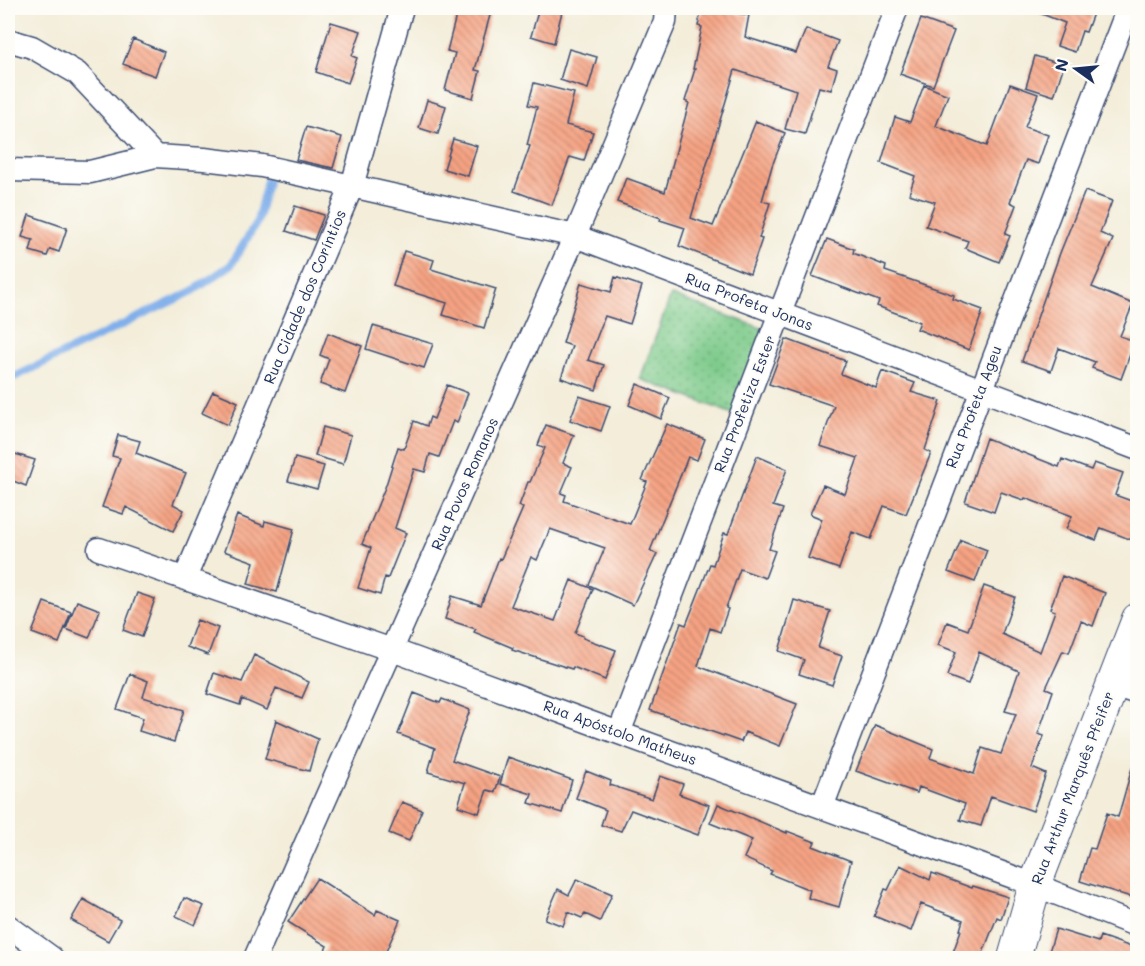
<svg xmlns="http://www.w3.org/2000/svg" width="1145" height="966" font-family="Mali,sans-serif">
<defs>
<pattern id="grass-dots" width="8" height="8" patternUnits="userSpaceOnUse" patternTransform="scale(1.5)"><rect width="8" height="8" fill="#7dca8a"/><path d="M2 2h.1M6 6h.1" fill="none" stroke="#66a474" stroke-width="1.8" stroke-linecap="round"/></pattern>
<pattern id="building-back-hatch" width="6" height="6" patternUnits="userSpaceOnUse" patternTransform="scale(1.5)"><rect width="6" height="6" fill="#f6a382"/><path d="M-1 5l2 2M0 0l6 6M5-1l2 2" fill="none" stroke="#c6856e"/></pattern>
</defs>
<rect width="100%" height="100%" fill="#fdfcf7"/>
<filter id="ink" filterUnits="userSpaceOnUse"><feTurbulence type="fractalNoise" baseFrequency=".0167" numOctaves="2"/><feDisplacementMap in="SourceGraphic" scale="12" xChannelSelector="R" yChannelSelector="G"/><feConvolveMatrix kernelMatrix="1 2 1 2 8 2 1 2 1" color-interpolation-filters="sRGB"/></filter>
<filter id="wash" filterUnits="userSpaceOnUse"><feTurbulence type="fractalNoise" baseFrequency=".008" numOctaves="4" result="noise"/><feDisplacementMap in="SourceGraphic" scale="24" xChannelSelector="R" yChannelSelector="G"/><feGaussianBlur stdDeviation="1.35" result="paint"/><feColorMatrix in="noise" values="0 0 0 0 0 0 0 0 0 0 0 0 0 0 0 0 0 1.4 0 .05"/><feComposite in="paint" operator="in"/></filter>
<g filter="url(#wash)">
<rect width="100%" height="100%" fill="#f3edd9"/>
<path fill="url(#grass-dots)" stroke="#4c7c74" stroke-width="1.5" d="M671,295L764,329L733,414L640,379Z"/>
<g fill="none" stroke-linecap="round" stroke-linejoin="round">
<path stroke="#80afea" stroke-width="8" d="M8,380L193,291L231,265L257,222L267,181"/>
</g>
<g id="blocks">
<path fill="url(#building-back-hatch)" d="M458,8H492L475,70L480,71L473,98L445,90L455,53L447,51Z
M539,8H563L554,43L531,36Z
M702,8L749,15L745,37L796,53L806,29L838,41L828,66L837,69L831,90L819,87L805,134L785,129L796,90L735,70L691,218L713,226L756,121L785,133L772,166L762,201L770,203L759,238L762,239L750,274L679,246L685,228L660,220L661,218L617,202L626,178L665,192L689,103L685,101L695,69H693L702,27L698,26Z
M1030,8H1095L1086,32L1082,31L1075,52L1057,46L1065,23L1029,9Z
M921,19L954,31L933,86L900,74Z
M331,22L361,31L352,56L357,58L348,83L316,72Z
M133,39L164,52L155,76L123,64Z
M569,49L597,57L588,89L560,80Z
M1035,56L1064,65L1054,96L1026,87Z
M534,83L574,93L566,125L593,132L584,161L570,157L552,205L514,191L530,146L527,145L537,107L528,105Z
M1010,84L1038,94L1025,127L1048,135L1038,164L1026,160L1010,202L1016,205L1005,234L1010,236L999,262L965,248L968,241L926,226L935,202L909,194L915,176L881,163L895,117L910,122L924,85L948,95L936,126L987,146Z
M427,100L446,106L438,134L419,128Z
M306,127L342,137L333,168L296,160Z
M453,139L477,146L468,176L444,169Z
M1085,191L1112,201L1100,233L1113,239L1092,287L1133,304L1120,336L1135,341L1121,379L1092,368L1095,362L1059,348L1051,371L1022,361L1060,253Z
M295,206L324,215L314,240L286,231Z
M29,215L67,228L59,252L50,249L47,256L30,251L33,240L22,237Z
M827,239L854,249L853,253L886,266L885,271L954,295L953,299L983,310L969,350L917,329L920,322L877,306L879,301L812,276Z
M404,251L434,260L431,269L496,289L484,328L443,315L447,303L393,286Z
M615,277L642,286L630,324L605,316L588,360L604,365L596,390L561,378L572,346L563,343L581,283L611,292Z
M373,326L433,344L424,368L366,349Z
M328,333L362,346L345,393L320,384L329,359L320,355Z
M786,339L846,361L841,374L876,388L882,371L915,383L911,392L941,401L925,450L931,453L906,514L884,506L871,539L852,532L839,569L808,558L822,519L810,514L823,485L845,494L858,458L820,446L834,406L769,384Z
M637,384L670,398L661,419L629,405Z
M447,385L468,393L457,423L453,421L439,457L430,454L425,472L414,469L395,528L406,533L388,578L385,577L380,595L358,588L371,548L362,544L386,485L398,447L404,449L414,421L427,426L430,417L434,419Z
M213,391L238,402L228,425L202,413Z
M579,396L610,406L601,431L570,420Z
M667,424L705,439L697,460L688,457L650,551L657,554L633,605L589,585L605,548L550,529L537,560L531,557L511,606L555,621L571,580L593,589L575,633L583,636V638L616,650L605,680L573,667L572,669L512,650L513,648L474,632L476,629L445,619L452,596L481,605L499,558L501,559L523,508L519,506L528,482H530L545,448L538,445L546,425L574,435L563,463L572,467L561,493L566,495L564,501L630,524L647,482L642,480Z
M323,427L351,435L343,464L315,456Z
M118,435L140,441L136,453L186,473L173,504L184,510L173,531L126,507L123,514L102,507L120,458L112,456Z
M986,438L1059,467L1062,459L1091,470L1094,463L1123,473L1115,495L1137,503V542L1101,528L1096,540L1066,529L1072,516L1025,498L1024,500L1001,492L994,512L965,502Z
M12,453L35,460L26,486L8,479V467Z
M757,456L787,469L773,506L783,509L769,549L775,551L765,578L740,569L726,608L728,609L720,632L710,628L698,666L797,704L780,746L745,732L741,742L650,710L681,623L686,625L710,564L713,565L724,533L728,534Z
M295,458L324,466L317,489L288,481Z
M237,515L264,526L265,521L294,529L277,592L248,584L254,562L224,551Z
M961,540L987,550L975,582L948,572Z
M1062,576L1105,593L1093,626L1081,621L1069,653L1063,651L1046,688L1053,691L1038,734L1044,736L1032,768L1046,774L1033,811L991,796L981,826L960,820L965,804L919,787L917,793L856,771L875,725L933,749L930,758L974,774L982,748L1001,754L1016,714L1005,711L1019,671L979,652L968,684L947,676L956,652L938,645L947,622L968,630L984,586L1015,597L1002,634L1040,652L1055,611L1050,609Z
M137,593L155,599L142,637L123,630Z
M794,600L830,611L818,648L842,656L832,685L799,674L804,660L779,651Z
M77,601L100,610L89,638L66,629Z
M44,602L71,612L59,643L32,633Z
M197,620L218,628L208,655L187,647Z
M254,655L309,682L302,698L276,688L267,710L242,699L240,705L207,694L214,673L242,682Z
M130,674L148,681L143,697L184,710L174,742L139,731L143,718L117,709Z
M414,693L440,703L442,699L470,710L452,760L500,777L495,792L487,790L479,813L458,806L465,783L428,772L435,748L398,734Z
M276,720L318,739L309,771L265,759Z
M508,757L572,780L562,813L529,803L532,794L500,784Z
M1132,768L1137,769V899L1080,881L1090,848L1095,849L1107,813L1118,817Z
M586,771L611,781L610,785L652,799L660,776L683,784L679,794L709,805L698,835L631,810L621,831L601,825L606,810L576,798Z
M402,802L422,810L409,841L389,833Z
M718,804L787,833V831L815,842L813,846L851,861L839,907L808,898L810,890L770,874L772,871L744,858L752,840L710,823Z
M900,865L930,880L932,873L972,888L973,886L1008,897L1001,919L997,917L981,958H951L961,930H960L963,920L921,904L911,931L874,916L885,889L888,890Z
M317,878L375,915L377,910L400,920L383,958H321L327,946L288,922Z
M577,879L612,894L600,921L585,914L582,918L568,912L563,926L545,919L558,889L569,895Z
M184,898L204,906L195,925L176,916Z
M83,899L120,920L108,941L71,920Z
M1056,929L1098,942L1100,936L1137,949V958H1047Z"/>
</g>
</g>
<g filter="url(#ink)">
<use href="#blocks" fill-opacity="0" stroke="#3b4c70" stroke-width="1.5"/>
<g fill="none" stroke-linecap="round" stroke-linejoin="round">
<g stroke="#3b4c70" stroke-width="25">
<path id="street" d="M8,40L32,47L77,73L155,156
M8,170L90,172L155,156L204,159L262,166L575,236L1138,449
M99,549L392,650L1035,885L1138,926
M185,578L352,186L402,8
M1112,685L1138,693
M619,733L897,8
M822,807L1128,8
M8,926L52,958
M255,958L575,236L665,22L666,8"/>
</g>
<g stroke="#3b4c70" stroke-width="34">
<path id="secondary" d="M1014,958L1035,885L1138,619"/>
</g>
<use href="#street" stroke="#fff" stroke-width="22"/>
<use href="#secondary" stroke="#fff" stroke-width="32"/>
</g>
</g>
<g text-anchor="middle" stroke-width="4.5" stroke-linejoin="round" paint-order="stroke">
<g font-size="15" fill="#1b2f5e" stroke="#fdfcf7">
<text transform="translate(305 297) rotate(-67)" y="5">Rua Cidade dos Coríntios</text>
<text transform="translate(749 302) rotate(21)" y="5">Rua Profeta Jonas</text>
<text transform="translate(745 404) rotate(-69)" y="5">Rua Profetiza Ester</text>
<text transform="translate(974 407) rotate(-69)" y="5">Rua Profeta Ageu</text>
<text transform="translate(465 484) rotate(-66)" y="5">Rua Povos Romanos</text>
<text transform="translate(620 733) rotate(20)" y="5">Rua Apóstolo Matheus</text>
<text transform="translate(1073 788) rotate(-69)" y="5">Rua Arthur Marquês Pfeifer</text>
</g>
</g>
<rect width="1145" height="966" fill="none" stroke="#fdfcf7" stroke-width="30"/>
<g transform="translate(1076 69) rotate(285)" stroke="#fdfcf7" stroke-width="4.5" paint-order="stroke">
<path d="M0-4.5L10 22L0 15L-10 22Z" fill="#1b2f5e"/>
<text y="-9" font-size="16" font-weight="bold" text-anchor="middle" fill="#1b2f5e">N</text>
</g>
</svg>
